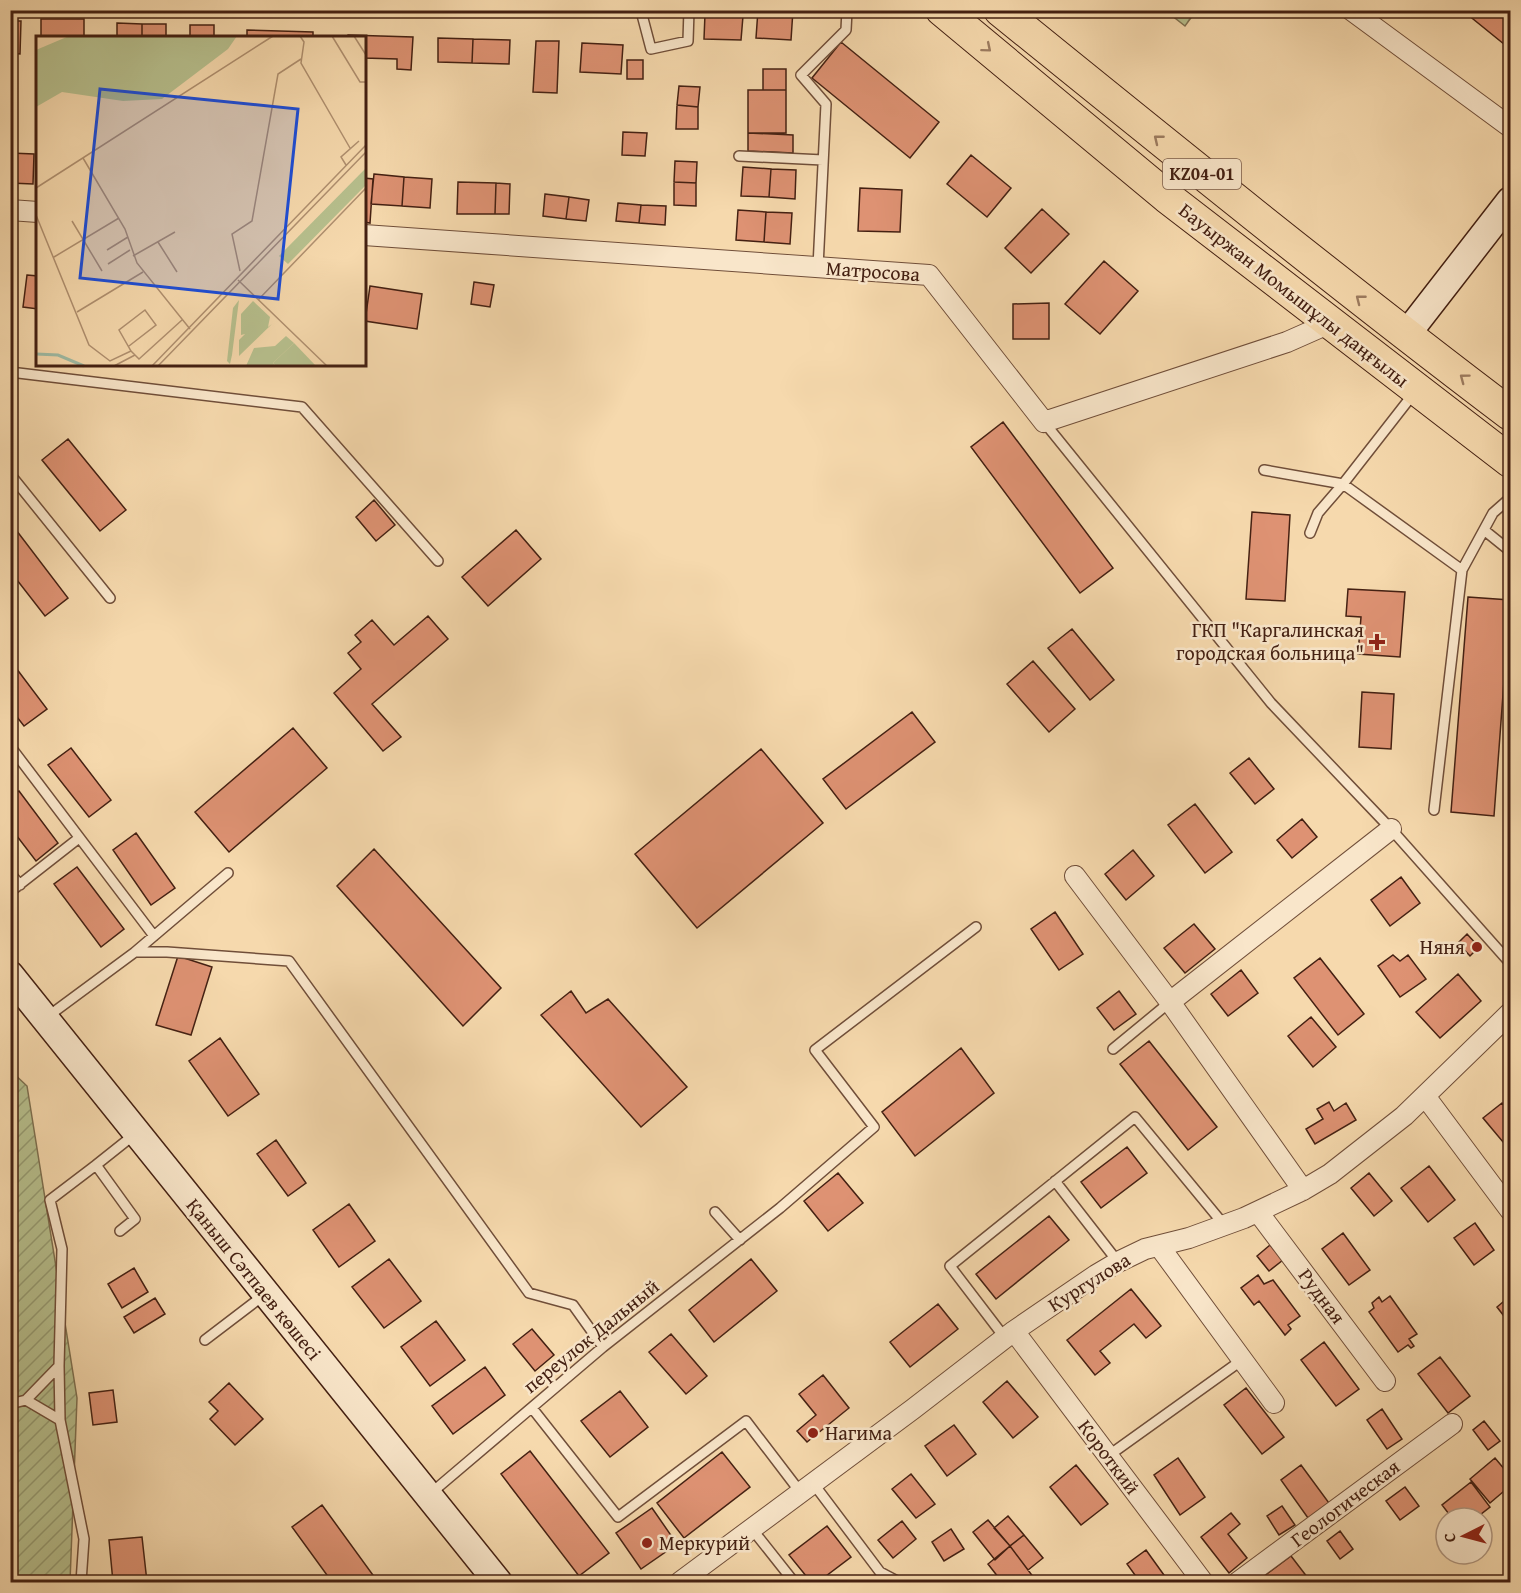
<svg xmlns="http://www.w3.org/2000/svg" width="1521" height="1593" font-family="'Gentium Book Plus',serif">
<defs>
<pattern id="park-crowns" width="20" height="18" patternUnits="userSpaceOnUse" patternTransform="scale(1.5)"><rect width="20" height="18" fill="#b7c08e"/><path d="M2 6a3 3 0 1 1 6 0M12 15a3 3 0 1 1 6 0" fill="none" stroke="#969c73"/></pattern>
<pattern id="garden-furrows" width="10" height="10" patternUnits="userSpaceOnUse" patternTransform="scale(1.5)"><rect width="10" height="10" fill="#b7c08e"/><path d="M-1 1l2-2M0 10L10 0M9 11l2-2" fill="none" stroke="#969c73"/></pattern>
</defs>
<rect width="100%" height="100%" fill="#f6d9ad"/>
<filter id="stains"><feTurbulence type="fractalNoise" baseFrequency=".00333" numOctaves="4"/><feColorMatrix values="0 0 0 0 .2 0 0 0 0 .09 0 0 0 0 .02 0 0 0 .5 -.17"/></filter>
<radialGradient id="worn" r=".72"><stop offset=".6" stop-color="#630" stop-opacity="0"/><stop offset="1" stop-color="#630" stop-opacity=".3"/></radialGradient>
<path fill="url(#park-crowns)" stroke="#7e7050" stroke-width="1.5" d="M1166,11H1196L1185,26Z"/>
<path fill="url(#garden-furrows)" stroke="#7e7050" stroke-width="1.5" d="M10,1070L27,1086L77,1398L70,1582H11Z"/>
<path fill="#de9273" stroke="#442012" stroke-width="1.5" d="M714,10H731V15L714,14Z
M758,10H793L791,40L756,38Z
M1462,10H1510V49Z
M705,14L743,16L741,40L704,39Z
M41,19H84V38H41Z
M10,21H21L20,54L10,53Z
M117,23L142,24V38H117Z
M142,24H166V38H142Z
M190,25H214V38H190Z
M247,30L313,32V38H247Z
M348,35L413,37L411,70L397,69V59L364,58V38H347Z
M438,38L473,39L472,63L438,62Z
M473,39L510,40L509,64L472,63Z
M536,41H559L557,93L533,92Z
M841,42L939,122L910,158L812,78Z
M582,43L623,45L621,74L580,72Z
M627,60H643V79H627Z
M763,69H786V90H763Z
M679,86L700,87L698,107L677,105Z
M748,90H786V133H748Z
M677,105L698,107V129H676Z
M623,132L647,133L645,156L622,155Z
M748,133L793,135V153L748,151Z
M10,153L34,154L33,184L10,183Z
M971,155L1011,188L987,217L947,184Z
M675,161L697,162L696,183L674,182Z
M743,167L771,169L769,197L741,196Z
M771,169L796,170L795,199L769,197Z
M374,174L404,177L402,206L371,204Z
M404,177L432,179L430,208L402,206Z
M364,178L373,179L370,223L364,222Z
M458,182L496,183L495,214H457Z
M674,182L696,183V206L674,205Z
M496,183L510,184L509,214H495Z
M860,188L902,190L900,232L858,231Z
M545,194L569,197L566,219L543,216Z
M569,197L589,200L586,221L566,219Z
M618,203L641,205L639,223L616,221Z
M641,205L666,206L665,225L639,223Z
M1042,209L1069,234L1031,273L1005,248Z
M738,210L766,212L764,242L736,240Z
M766,212L792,213L790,244L764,242Z
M1104,261L1138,291L1100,334L1065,304Z
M27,275L38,276V309L23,307Z
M474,282L494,285L490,307L471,304Z
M370,286L422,294L417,329L365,321Z
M1049,303V339H1013V304Z
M1003,422L1113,568L1080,593L971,447Z
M68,439L126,510L100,531L42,460Z
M374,500L395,525L376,541L356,517Z
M1252,512L1290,515L1285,601L1246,599Z
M10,522L68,598L45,616L10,571Z
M516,530L541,559L488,606L462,577Z
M1348,589L1405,592L1400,657L1358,654L1361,617L1346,616Z
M1468,597L1510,600L1494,816L1451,812Z
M428,616L448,639L372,704L401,737L383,751L334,693L361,669L348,653L361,642L355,635L372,620L394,645Z
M1072,629L1114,680L1090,700L1048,648Z
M10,660L47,709L24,726L10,708Z
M1033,661L1075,709L1049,732L1007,684Z
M1362,692L1394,694L1391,749L1359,747Z
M912,712L935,742L846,809L823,779Z
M293,728L327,768L229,852L195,812Z
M71,748L111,800L89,817L48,765Z
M761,749L823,823L697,928L635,854Z
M1249,758L1274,789L1255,804L1230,773Z
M19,791L58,843L36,861L10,827V797Z
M1195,804L1232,852L1205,873L1168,825Z
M1302,819L1317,837L1292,858L1277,840Z
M136,833L175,888L151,905L113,850Z
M374,849L501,988L463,1026L337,886Z
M1133,850L1154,876L1126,900L1105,874Z
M77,867L124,929L101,947L54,884Z
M1401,877L1420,903L1390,926L1371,900Z
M1055,912L1083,954L1059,970L1031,929Z
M1194,924L1215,949L1185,973L1164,948Z
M1467,934L1479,947L1470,956L1458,943Z
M1393,955L1400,961L1408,955L1426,979L1400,997L1378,966Z
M178,956L212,967L191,1035L156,1025Z
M1320,958L1364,1014L1338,1035L1294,978Z
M1241,970L1258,993L1228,1016L1211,994Z
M1458,974L1481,1001L1440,1038L1416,1012Z
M571,991L586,1013L608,999L687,1087L641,1127L541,1015Z
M1119,991L1136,1014L1114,1030L1097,1008Z
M1311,1017L1336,1047L1313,1067L1288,1036Z
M220,1038L259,1094L228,1116L189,1061Z
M1149,1041L1217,1127L1188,1150L1120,1064Z
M961,1048L994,1093L915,1156L882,1112Z
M1329,1102L1334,1111L1346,1103L1356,1120L1315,1144L1306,1129L1323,1119L1317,1109Z
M1502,1103L1510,1113V1135L1503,1142L1483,1118Z
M276,1140L306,1183L288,1196L257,1154Z
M1127,1147L1147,1173L1101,1208L1081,1182Z
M1429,1166L1455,1200L1428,1222L1401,1188Z
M838,1173L863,1203L828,1231L804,1201Z
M1369,1173L1392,1201L1374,1216L1351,1188Z
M349,1204L375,1241L339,1267L313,1230Z
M1049,1216L1069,1240L996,1299L976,1274Z
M1475,1223L1494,1250L1474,1265L1454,1238Z
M1343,1233L1370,1270L1349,1285L1322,1249Z
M1270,1245L1283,1260L1269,1271L1257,1256Z
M389,1259L421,1301L384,1328L352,1287Z
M751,1259L777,1291L714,1342L689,1310Z
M134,1268L148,1292L122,1308L108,1284Z
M1258,1275L1264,1284L1273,1280L1300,1316L1288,1325L1291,1329L1285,1335L1259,1301L1254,1305L1241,1288Z
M1131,1289L1161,1326L1146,1338L1134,1324L1100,1351L1110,1363L1095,1375L1067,1340Z
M1390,1296L1417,1334L1409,1339L1414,1346L1411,1348L1408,1345L1398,1352L1369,1312L1374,1308L1372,1303L1379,1297L1382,1302Z
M1510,1296V1324L1497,1307Z
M155,1298L165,1314L134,1333L124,1317Z
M938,1304L958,1329L910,1367L890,1342Z
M436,1321L465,1360L430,1386L401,1347Z
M532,1329L554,1355L535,1371L513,1344Z
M671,1334L707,1376L686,1394L649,1352Z
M1324,1342L1359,1389L1336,1406L1301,1360Z
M1440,1357L1470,1396L1448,1413L1418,1374Z
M485,1367L505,1395L453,1434L432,1406Z
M823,1375L849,1408L807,1442L797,1431L816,1415L799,1394Z
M1007,1381L1038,1417L1013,1438L983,1402Z
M229,1383L263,1419L235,1445L210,1419L218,1411L209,1402Z
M1246,1388L1284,1437L1262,1454L1224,1405Z
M113,1390L117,1422L93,1425L89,1393Z
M620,1391L648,1427L610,1457L581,1421Z
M1382,1409L1402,1439L1387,1449L1367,1420Z
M1484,1421L1500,1441L1488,1450L1473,1430Z
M954,1425L976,1454L947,1476L925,1446Z
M530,1451L609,1553L579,1576L501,1474Z
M722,1452L750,1487L684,1538L657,1503Z
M1178,1458L1205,1497L1180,1515L1154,1475Z
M1495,1458L1510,1476V1486L1490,1503L1470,1479Z
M1076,1465L1108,1504L1081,1525L1050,1487Z
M1301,1465L1329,1503L1308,1518L1281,1480Z
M911,1474L935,1504L916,1518L892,1489Z
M1471,1482L1490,1507L1476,1518H1452L1442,1505Z
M1405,1487L1419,1506L1400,1520L1386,1501Z
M322,1505L378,1582H332L292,1527Z
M1282,1506L1295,1525L1279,1535L1267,1516Z
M652,1508L677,1544L641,1569L616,1533Z
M1231,1513L1240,1524L1228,1534L1247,1558L1229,1573L1201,1537Z
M1008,1516L1024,1535L1010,1546L994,1528Z
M988,1520L1010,1546L995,1560L973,1532Z
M902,1521L916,1539L893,1558L878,1540Z
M827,1526L851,1557L818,1582H811L789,1555Z
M951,1529L964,1549L944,1561L932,1542Z
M1340,1531L1353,1549L1340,1559L1327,1541Z
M1024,1535L1043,1558L1028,1570L1010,1546Z
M142,1537L147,1582H113L109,1540Z
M1010,1546L1037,1582H1002L988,1564Z
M1146,1550L1169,1582H1140L1127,1564Z
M1291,1556L1311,1582H1256Z"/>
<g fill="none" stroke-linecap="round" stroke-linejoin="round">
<g stroke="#704e39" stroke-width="12">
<path id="lane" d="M619,10L641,11L651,49L688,41L689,10
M739,156L823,160
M818,267L826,104L801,75L846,30L847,10
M10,372L302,407L438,561
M1044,422L1271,703L1391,829L1510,963
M1264,470L1343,484L1414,393
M10,474L110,598
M1484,530L1510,551
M1310,533L1318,513L1343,484L1462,570
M10,746L154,936
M1434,810L1462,570L1493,513L1510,498
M10,873L20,885
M10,892L79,838
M135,952L228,873
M47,1017L135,952H167L289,961L529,1293L573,1305L603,1347
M1113,1049L1170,1002
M1055,1181L1118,1262
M715,1212L740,1240
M120,1231L135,1219L96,1165L135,1134
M1005,1338L950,1266L1135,1117L1225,1226
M205,1340L264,1295
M26,1400L59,1366
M10,1404L26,1400L60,1420
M532,1408L618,1517L746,1421L801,1493
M1108,1456L1242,1360
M813,1483L880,1572L899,1582
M430,1494L603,1347L780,1208L874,1127L815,1050L976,927
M752,1529L794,1582
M81,1582L84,1539L60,1420L59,1366L62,1249L50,1200L96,1165"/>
</g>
<g stroke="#704e39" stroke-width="22">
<path id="street" d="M1351,10L1510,127
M10,210L38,212
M364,235L929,275L1044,422L1287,342L1330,323
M1075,876L1170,1002L1303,1190
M1170,1002L1391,829
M1425,1096L1510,1210
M1258,1212L1385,1381
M1159,1246L1274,1403
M1014,1331L1203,1582
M680,1582L913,1409L1014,1331L1096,1275L1118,1262L1145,1249L1189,1238L1244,1218L1303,1190L1330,1174L1404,1116L1510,1013
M1238,1582L1452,1424"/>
</g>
<g stroke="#442012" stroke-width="30">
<path id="secondary" d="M1406,335L1510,201
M10,975L498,1582"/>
</g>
<g stroke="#442012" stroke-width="34">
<path id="primary" d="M942,10L1167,197L1510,461
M1000,10C1169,147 1337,283 1510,414"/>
</g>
<use href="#lane" stroke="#f9e6ca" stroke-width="9"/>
<use href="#street" stroke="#f9e6ca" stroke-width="20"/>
<use href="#secondary" stroke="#f9e6ca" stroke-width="27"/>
<use href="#primary" stroke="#f6d9ad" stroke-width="32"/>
</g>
<defs><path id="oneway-chevron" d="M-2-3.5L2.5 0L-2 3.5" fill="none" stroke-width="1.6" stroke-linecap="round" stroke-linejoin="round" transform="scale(1.5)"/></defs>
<g stroke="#9d7c60">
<use href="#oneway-chevron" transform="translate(987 48) rotate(40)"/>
<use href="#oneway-chevron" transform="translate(1158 139) rotate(-141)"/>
<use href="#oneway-chevron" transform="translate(1360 299) rotate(-142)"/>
<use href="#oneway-chevron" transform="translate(1464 378) rotate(-143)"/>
</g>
<g fill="#8f2418" stroke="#f9e6ca" stroke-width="2">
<path d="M1374 633h6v6h6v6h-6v6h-6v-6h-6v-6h6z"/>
<circle cx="1477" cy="947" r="6"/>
<circle cx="813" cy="1433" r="6"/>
<circle cx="647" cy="1543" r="6"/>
</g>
<g text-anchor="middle" stroke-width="5" stroke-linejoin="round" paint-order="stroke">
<rect fill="#f9e6ca" stroke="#7a5b49" stroke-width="1.5" x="1163" y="159" width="78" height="30" rx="4.5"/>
<g font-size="18" font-weight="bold" fill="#442012">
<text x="1202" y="180">KZ04-01</text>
</g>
<g font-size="20" fill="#442012" stroke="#f9e6ca">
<text transform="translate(873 271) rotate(4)" y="7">Матросова</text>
<text transform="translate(1294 295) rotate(38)" y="7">Бауыржан Момышұлы даңғылы</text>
<text transform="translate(254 1279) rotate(51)" y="7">Қаныш Сәтпаев көшесі</text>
<text transform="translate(1089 1282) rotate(-32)" y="7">Кургулова</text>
<text transform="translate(1322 1296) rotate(53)" y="7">Рудная</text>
<text transform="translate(591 1336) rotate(-39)" y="7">переулок Дальный</text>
<text transform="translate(1109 1457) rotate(53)" y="7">Короткий</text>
<text transform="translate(1345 1503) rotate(-37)" y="7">Геологическая</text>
</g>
<g font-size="20" fill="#442012" stroke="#f9e6ca" text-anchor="end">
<text x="1364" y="637">ГКП "Каргалинская<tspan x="1364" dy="23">городская больница"</tspan></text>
<text x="1465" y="954">Няня</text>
<text x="825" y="1440" text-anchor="start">Нагима</text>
<text x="659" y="1550" text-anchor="start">Меркурий</text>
</g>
</g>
<g transform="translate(36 36)">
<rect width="330" height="330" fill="#f6d9ad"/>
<path d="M258,307L280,330H240L237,327Z" fill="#b7c08e"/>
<path d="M203,264L196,319L194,328L191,325L197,272ZM217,265L234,281L232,291L236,288L203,320V304L209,298L205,299V278ZM250,300L258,307L237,327L240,330H210L218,312L239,310Z" fill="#b7c08e"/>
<path d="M330,132V149L252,228L243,220Z" fill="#b7c08e"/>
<path d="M33,0H201L192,13L126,63L87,65L26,56L0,71V14Z" fill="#b7c08e"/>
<path fill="none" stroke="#9ebba5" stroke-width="3" d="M0,318L22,319L48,330"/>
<path fill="none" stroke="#af8f6f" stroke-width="1.5" d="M264,0L268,6L265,27L314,112M296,0L324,46H330M318,0L330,19M47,122L89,193L101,227L154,293M310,129L305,121L323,105M0,152L237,0M0,179L53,309L74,325L95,315M36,185L66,235M122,206L141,236M71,214L92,201M97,220L139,196M18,221L83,182M72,228L94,214M204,235L196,198L216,185L242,38L265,23M202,244L291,330M222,264L330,152M41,276L107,236M93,310L120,289L109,274L83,294L95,315L103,323L146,284M78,330L99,319M116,330L330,109M122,330L330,116"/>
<path fill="#1d4ed8" fill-opacity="0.15" stroke="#1d4ed8" stroke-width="3" d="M64,53L262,73L242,263L44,242Z"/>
<rect width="330" height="330" fill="none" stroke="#442012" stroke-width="3"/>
</g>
<rect width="1521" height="1593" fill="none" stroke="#f6d9ad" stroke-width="36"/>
<rect x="12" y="12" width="1497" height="1569" fill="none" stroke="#442012" stroke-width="3"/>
<rect x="18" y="18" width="1485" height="1557" fill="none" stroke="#442012" stroke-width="1.5"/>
<g transform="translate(1464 1536) rotate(264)"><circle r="28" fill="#f9e6ca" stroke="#b19780" stroke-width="1.5"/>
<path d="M0-4.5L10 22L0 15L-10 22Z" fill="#8f2418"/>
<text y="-9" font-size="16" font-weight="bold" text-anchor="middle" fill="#442012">С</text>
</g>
<rect width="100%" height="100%" filter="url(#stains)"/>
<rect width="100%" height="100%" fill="url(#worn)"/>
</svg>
